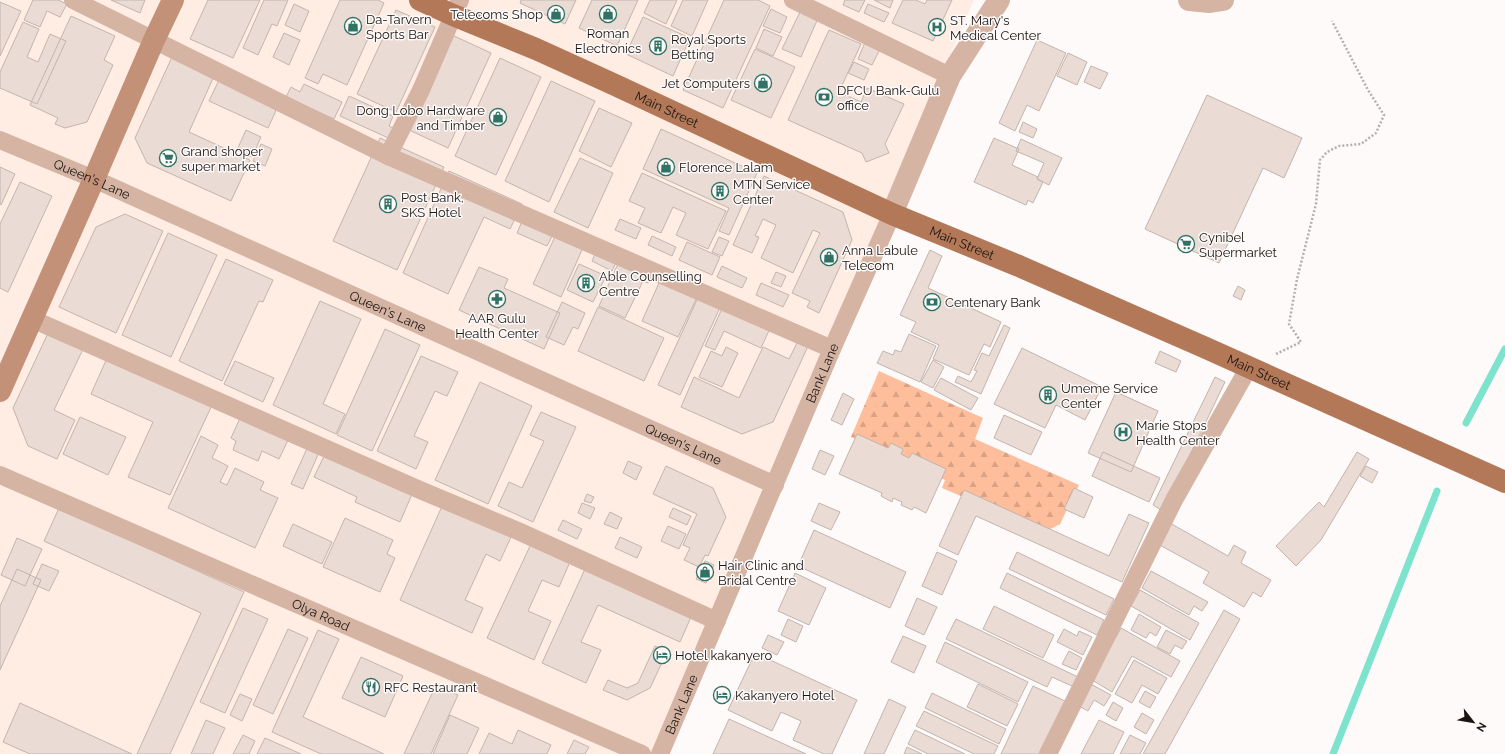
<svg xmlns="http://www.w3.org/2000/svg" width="1505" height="754" font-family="Raleway,sans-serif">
<defs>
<pattern id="forest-firs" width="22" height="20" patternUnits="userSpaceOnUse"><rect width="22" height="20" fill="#febd9b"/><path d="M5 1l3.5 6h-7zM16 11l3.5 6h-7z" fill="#d9a284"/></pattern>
</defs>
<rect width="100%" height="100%" fill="#fdfaf9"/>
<path fill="#ffede3" d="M0,0H974L652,754H0Z"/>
<path fill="url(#forest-firs)" d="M879,371L983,418L975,439L1079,485L1060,524L1045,532L942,488L945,480L851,437Z"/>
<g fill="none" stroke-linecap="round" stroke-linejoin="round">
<path stroke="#7de3cc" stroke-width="7" d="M1466,423L1505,349
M1333,754L1437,491"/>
</g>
<path fill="#eadbd4" stroke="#c3b4ad" d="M33,0H58L67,4L60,17L47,11L40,27L24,20Z
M111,0H145L140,13Z
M208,0H260L233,58L190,39Z
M264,0H288L277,26L272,24L258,55L243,48Z
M340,0H378L384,3L347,85L323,74L318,84L305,78Z
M521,0H576L565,24L520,3Z
M592,0H638L617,46L579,28Z
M650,0H677L666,24L644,13Z
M683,0H708L692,36L671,26Z
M724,0H758L770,6L723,108L683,90Z
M845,0H865L859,12L843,5Z
M874,0H893L890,8Z
M903,0H916L925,4L927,0H952L933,41L892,23Z
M0,2L21,11L0,56Z
M294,4L309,11L300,32L285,25Z
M868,4L889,13L884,22L864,13Z
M802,8L819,16L801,57L782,49Z
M771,9L787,17L780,33L763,26Z
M396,10L435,27L396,112L357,94Z
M71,16L115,36L104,60L113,65L87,122L65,128L55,124L58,118L30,105Z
M643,17L690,38L673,76L626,54Z
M23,22L39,29L27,57L38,62L50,34L66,41L37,104L0,88V72Z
M764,29L782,37L773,56L756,48Z
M829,30L861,44L839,92L861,102L867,88L904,104L885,144L889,153L866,162L862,153L788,120Z
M284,33L300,40L289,65L273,57Z
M452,35L491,53L448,148L409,130Z
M866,40L881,47L872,65L858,59Z
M1037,40L1066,53L1039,111L1027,105L1015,131L999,123Z
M755,49L795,67L771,118L731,100Z
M1068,53L1087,62L1077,85L1057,76Z
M172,57L214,76L189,132L250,160L231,201L147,163L135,138Z
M500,58L541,77L496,175L455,156Z
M854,62L869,69L864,80L848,73Z
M1091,66L1108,73L1100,89L1084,82Z
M220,78L279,104L268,128L209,101Z
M551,81L595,101L549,202L505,181Z
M304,84L342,102L334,119L286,97L291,87L300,92Z
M1207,95L1302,138L1284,178L1263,168L1219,263L1145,229Z
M349,96L393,116L389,126L399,131L395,141L340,116Z
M599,108L632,123L611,167L579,151Z
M1023,122L1037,129L1033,138L1019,132Z
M661,129L757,173L729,235L719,231L729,208L643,169Z
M246,130L261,137L252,157L237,150Z
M380,138L444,167L397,270L333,241Z
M994,138L1019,149L1012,165L1038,177L1037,179L1043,182L1033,203L1028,200L1026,205L974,182Z
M1021,139L1062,158L1049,185L1037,179L1044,163L1016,151Z
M261,144L272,149L265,166L253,161Z
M580,158L613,173L588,228L554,212Z
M0,167L15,174L1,205L0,204Z
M449,171L522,204L510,229L484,217L448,294L403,273Z
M642,173L726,211L708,249L676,235L686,213L673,207L661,233L638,223L645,208L629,201Z
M764,176L843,212L852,240L819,313L807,307L810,301L792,293L820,233L813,230L793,273L761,258L776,225L763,219L755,236L759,237L752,253L733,245Z
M20,182L52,196L8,292L0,288V224Z
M526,212L557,226L547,246L517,233Z
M125,214L163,231L116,333L59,307L96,227Z
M620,219L641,228L636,239L615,230Z
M559,228L586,241L561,297L533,284Z
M168,233L217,255L171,357L122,335Z
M652,236L676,247L672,256L648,245Z
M719,237L729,241L722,256L712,252Z
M687,242L720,257L712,275L679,260Z
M598,247L619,256L612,271L592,261Z
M930,250L942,256L928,288L1001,322L990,347L984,344L969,375L933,359L939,345L911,332L916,322L900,315Z
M621,257L653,272L648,283L643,281L625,318L599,306Z
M226,259L273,280L263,302L259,301L222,381L179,361Z
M579,264L606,276L593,302L567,290Z
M722,266L747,278L742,288L717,277Z
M479,267L508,279L504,288L560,313L544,349L459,310Z
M776,272L786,276L781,287L771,283Z
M663,274L700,291L678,337L642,321Z
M761,283L789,295L783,307L756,295Z
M1238,286L1245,290L1241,300L1233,296Z
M701,291L723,301L680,395L658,385Z
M320,301L361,319L323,404L345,414L336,434L273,405Z
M562,302L585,313L578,329L573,327L564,345L546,337Z
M725,302L772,324L761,348L724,331L715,350L705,346Z
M598,307L664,338L644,381L578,351Z
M1004,325L1010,328L981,394L955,382L958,376L971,382L977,371L974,370L982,353L989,356Z
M50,329L85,345L54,410L75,420L57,459L28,446L13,408Z
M385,329L420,345L372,451L337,435Z
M909,334L936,346L920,382L877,363L883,351L893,355L895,350L901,352Z
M800,337L810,342L773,422L742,434L681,407L694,377L739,398L763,347L789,359Z
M726,347L738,353L722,387L699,377L711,351L722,356Z
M1022,348L1102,387L1085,420L1056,405L1045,428L994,404Z
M1160,351L1181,361L1176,372L1155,363Z
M108,356L213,403L170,495L128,477L153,422L91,394Z
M421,356L458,372L447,396L435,391L414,436L428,442L416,469L377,451Z
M933,360L944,367L933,388L921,382Z
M235,361L274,378L263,402L224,384Z
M1215,377L1225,382L1163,511L1153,505Z
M941,378L978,398L971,410L934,390Z
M480,382L532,406L488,504L435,480Z
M1116,392L1158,411L1131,472L1088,453Z
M843,393L854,399L842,425L831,420Z
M541,412L576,427L533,522L498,506L509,482L522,488L544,441L530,435Z
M1004,415L1042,432L1031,455L994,438Z
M241,416L289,438L279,459L262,451L258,461L233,450L236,441L231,438Z
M80,417L126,437L108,475L63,454Z
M857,434L888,448L891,443L903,449L901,454L909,458L912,453L946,469L926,513L914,507L912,510L901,505L902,502L893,498L892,502L881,496L882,493L839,474Z
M201,436L218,445L212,458L228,466L220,482L227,485L235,468L264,482L260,490L278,498L255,548L168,508Z
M309,444L320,450L303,489L291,484Z
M820,450L834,456L825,475L812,469Z
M326,452L413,492L400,522L355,502L357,497L314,477Z
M1103,452L1160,478L1149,502L1092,476Z
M1357,452L1369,459L1321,540L1296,566L1276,546L1319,502L1324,507Z
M628,461L642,467L636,480L623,473Z
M666,466L713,488L726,517L708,556L705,555L699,567L684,560L690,548L683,545L697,514L653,494Z
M1366,466L1378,472L1372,483L1360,476Z
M1074,488L1093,497L1084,518L1064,509Z
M964,490L1109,556L1129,514L1149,523L1122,582L976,516L958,555L939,546Z
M587,494L594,497L591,503L584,501Z
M582,503L595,508L590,519L578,513Z
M819,503L840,512L831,530L811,521Z
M443,504L512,535L500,561L486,554L465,600L483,608L472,633L400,600Z
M59,508L244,592L170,754H137L201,613L44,541Z
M673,508L691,516L687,525L669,517Z
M610,512L622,518L617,529L604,524Z
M345,518L393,540L387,554L395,558L380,592L323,567Z
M563,520L582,529L577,539L558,530Z
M1170,523L1228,556L1234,545L1246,552L1241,563L1271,580L1261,597L1253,592L1244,607L1203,583L1209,572L1158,544Z
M293,524L332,542L322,564L283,546Z
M668,526L686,534L679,549L661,541Z
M814,530L906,572L890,608L798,566Z
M620,537L642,547L637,558L615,548Z
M17,538L42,549L25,586L1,575Z
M531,544L570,562L559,587L542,580L528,611L551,621L534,660L487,638Z
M937,552L957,561L942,595L922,586Z
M1017,552L1114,599L1106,615L1009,569Z
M705,561L714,565L706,583L696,579Z
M42,564L59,571L49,591L33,584Z
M17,569L41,580L0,670V606Z
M585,569L691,617L680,642L598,605L581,642L601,650L586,683L542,663Z
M1151,571L1208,602L1202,611L1194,606L1189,615L1142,588Z
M795,573L826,588L809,625L778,611Z
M1007,573L1104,620L1097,635L1000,588Z
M1140,590L1199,623L1190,640L1131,606Z
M917,598L937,607L924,635L905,626Z
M994,606L1054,635L1043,658L983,629Z
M243,608L268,619L225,713L200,702Z
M1224,610L1240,619L1165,754H1143Z
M1139,614L1161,627L1156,636L1150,632L1146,638L1131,630Z
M788,619L803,626L796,642L781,635Z
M956,619L1078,677L1074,687L1052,677L1047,687L946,639Z
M1121,628L1180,661L1171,677L1132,656L1112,692L1092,680Z
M288,629L308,638L273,714L253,705Z
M1064,629L1077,636L1079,631L1092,637L1083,655L1057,642Z
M318,630L339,639L303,717L384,754H321L272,732Z
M1166,630L1187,641L1182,649L1175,645L1170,654L1157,647Z
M768,635L784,642L777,655L762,648Z
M903,636L926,646L914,673L891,662Z
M945,642L1028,682L1018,702L936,662Z
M655,646L667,652L650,688L627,700L603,690L608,680L627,688L638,683Z
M1069,651L1082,658L1076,670L1062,664Z
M755,653L857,700L832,754H824L793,740L801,721L781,712L772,731L728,710Z
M361,657L403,676L385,717L342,698Z
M1134,660L1167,678L1158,694L1142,685L1132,703L1115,694Z
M1089,683L1111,695L1104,706L1094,700L1088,711L1077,705Z
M978,684L1018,704L1007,726L967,707Z
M436,685L458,695L431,754H404Z
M1033,686L1065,701L1039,754H1001Z
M1145,691L1156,697L1150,708L1139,702Z
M932,693L1006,729L999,744L925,708Z
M240,694L252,699L242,721L230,715Z
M889,699L906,707L884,754H864Z
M1113,702L1123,708L1116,721L1106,715Z
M20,703L132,754H30L3,742Z
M924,711L998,746L994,754H974L916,726Z
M1142,713L1154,720L1146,734L1134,727Z
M450,715L479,728L467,754H433Z
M729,719L806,754H713Z
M206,720L225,728L213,754H191Z
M1099,720L1124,732L1113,754H1081Z
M518,730L551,745L547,754H479L489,733L512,744Z
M915,730L965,754H928L908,744Z
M243,735L255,741L249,754H233Z
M1130,735L1146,743L1140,754H1120Z
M265,738L301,754H257Z
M574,740L589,747L585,754H567Z
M907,747L922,754H904Z"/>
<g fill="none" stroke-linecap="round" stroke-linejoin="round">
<path stroke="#b4b0ae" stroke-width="2.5" stroke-dasharray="2 2" stroke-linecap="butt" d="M1276,354L1301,342L1289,324L1297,279L1316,204L1320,160L1327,152L1339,146L1361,144L1376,133L1384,115L1368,90L1332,21"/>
<g stroke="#d6b4a3" stroke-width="18">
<path d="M73,0L388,156L832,349"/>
<path d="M793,0L950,76"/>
<path id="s1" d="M0,140L94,179L775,485"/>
<path d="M388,156L421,90L460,0"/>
<path d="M32,319L420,490L518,531L717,621"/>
<path id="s2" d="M0,475L642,754"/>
<path id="s3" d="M660,754L832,349L892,214"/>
<path d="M1048,754L1174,500L1249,367"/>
</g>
<path stroke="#d6b4a3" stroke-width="22" d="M1189,0L1210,2L1223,0
M892,214L950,76L999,0"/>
<path stroke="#c29178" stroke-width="22" d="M0,391L94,179L154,40L173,0"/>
<path stroke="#b37858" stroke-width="22" id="s4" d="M420,0L453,15L536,49L613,84L892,214L1019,266L1206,348L1505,482"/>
</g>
<defs>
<g id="shop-ring" transform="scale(0.9)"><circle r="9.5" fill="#fdfaf9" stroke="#307365" stroke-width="1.5"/><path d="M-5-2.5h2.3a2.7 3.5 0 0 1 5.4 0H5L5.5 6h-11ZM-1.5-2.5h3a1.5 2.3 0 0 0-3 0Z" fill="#307365"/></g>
<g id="hospital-ring" transform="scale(0.9)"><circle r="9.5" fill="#fdfaf9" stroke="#307365" stroke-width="1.5"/><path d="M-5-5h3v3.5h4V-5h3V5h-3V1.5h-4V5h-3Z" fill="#307365"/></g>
<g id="building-ring" transform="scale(0.9)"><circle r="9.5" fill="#fdfaf9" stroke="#307365" stroke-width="1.5"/><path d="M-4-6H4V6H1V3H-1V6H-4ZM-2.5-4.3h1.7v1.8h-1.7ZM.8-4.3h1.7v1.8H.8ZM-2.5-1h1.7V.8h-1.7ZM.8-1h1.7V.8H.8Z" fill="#307365"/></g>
<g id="bank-ring" transform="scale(0.9)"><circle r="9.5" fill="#fdfaf9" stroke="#307365" stroke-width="1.5"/><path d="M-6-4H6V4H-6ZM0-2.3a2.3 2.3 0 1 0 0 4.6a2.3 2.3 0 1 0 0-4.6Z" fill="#307365"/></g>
<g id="supermarket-ring" transform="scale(0.9)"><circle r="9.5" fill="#fdfaf9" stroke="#307365" stroke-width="1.5"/><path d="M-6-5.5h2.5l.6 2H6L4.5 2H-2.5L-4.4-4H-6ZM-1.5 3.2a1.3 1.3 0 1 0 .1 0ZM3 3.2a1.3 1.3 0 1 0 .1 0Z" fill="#307365"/></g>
<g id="pharmacy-ring" transform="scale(0.9)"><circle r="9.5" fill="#fdfaf9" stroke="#307365" stroke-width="1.5"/><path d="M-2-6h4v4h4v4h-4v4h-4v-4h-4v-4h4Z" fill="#307365"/></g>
<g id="hotel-ring" transform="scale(0.9)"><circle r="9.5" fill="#fdfaf9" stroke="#307365" stroke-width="1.5"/><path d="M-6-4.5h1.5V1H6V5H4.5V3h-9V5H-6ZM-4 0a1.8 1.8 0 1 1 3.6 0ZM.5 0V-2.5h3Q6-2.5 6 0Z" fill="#307365"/></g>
<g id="restaurant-ring" transform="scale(0.9)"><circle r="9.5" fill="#fdfaf9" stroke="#307365" stroke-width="1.5"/><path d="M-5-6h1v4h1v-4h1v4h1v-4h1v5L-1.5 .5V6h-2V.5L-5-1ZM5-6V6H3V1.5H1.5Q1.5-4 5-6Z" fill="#307365"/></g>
</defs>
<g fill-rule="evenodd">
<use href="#shop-ring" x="556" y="14"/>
<use href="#shop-ring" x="608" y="14"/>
<use href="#shop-ring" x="353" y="26"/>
<use href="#hospital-ring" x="937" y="27"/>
<use href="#building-ring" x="658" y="46"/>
<use href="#shop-ring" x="763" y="83"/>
<use href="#bank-ring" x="824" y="97"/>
<use href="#shop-ring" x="498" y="117"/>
<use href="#supermarket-ring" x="168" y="158"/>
<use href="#shop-ring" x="666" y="167"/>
<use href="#building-ring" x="720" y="191"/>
<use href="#building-ring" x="388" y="204"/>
<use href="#supermarket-ring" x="1186" y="244"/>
<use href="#shop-ring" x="829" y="257"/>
<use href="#building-ring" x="586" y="283"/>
<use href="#pharmacy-ring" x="497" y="299"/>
<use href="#bank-ring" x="932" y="302"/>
<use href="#building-ring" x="1048" y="395"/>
<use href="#hospital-ring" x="1123" y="432"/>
<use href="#shop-ring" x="705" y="572"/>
<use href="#hotel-ring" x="662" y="655"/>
<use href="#restaurant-ring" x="371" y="687"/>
<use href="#hotel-ring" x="722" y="695"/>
</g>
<g text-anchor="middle" stroke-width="3" stroke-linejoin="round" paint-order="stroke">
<g font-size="13" fill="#1a1512" stroke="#fdfaf9" text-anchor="start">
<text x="543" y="19" text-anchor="end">Telecoms Shop</text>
<text x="366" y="24">Da-Tarvern<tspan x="366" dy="15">Sports Bar</tspan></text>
<text x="950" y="25">ST. Mary's<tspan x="950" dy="15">Medical Center</tspan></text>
<text x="608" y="38" text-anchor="middle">Roman<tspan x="608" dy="15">Electronics</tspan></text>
<text x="671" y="44">Royal Sports<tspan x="671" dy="15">Betting</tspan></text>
<text x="750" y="88" text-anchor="end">Jet Computers</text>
<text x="837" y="95">DFCU Bank-Gulu<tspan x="837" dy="15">office</tspan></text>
<text x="485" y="115" text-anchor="end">Dong Lobo Hardware<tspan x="485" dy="15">and Timber</tspan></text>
<text x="181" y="156">Grand shoper<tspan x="181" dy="15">super market</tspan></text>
<text x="679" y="172">Florence Lalam</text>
<text x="733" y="189">MTN Service<tspan x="733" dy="15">Center</tspan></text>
<text x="401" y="202">Post Bank,<tspan x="401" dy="15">SKS Hotel</tspan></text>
<text x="1199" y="242">Cynibel<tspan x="1199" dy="15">Supermarket</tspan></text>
<text x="842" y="255">Anna Labule<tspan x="842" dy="15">Telecom</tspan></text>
<text x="599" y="281">Able Counselling<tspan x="599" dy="15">Centre</tspan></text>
<text x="945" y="307">Centenary Bank</text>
<text x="497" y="323" text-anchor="middle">AAR Gulu<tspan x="497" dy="15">Health Center</tspan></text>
<text x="1061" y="393">Umeme Service<tspan x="1061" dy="15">Center</tspan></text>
<text x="1136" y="430">Marie Stops<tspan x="1136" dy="15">Health Center</tspan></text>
<text x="718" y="570">Hair Clinic and<tspan x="718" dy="15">Bridal Centre</tspan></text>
<text x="675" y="660">Hotel kakanyero</text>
<text x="384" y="692">RFC Restaurant</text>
<text x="735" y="700">Kakanyero Hotel</text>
</g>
<g font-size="13" fill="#1a1512" stroke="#fdfaf9">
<text dy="5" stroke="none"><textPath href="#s4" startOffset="270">Main Street</textPath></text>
<text dy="5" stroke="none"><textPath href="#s1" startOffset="100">Queen's Lane</textPath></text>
<text dy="5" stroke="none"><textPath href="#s4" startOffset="594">Main Street</textPath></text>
<text dy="5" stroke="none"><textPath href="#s1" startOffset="424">Queen's Lane</textPath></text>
<text dy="5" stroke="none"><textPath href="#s4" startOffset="918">Main Street</textPath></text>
<text dy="5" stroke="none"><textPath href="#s3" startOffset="414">Bank Lane</textPath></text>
<text dy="5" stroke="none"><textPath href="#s1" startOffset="748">Queen's Lane</textPath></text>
<text dy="5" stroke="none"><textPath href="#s2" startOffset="350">Olya Road</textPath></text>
<text dy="5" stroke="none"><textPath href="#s3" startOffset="54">Bank Lane</textPath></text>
</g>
</g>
<g transform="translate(1473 722) rotate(121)" stroke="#fdfaf9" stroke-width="3" paint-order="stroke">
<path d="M0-3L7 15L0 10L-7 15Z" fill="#1a1512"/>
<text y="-6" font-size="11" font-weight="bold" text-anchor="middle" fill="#1a1512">N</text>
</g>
</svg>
